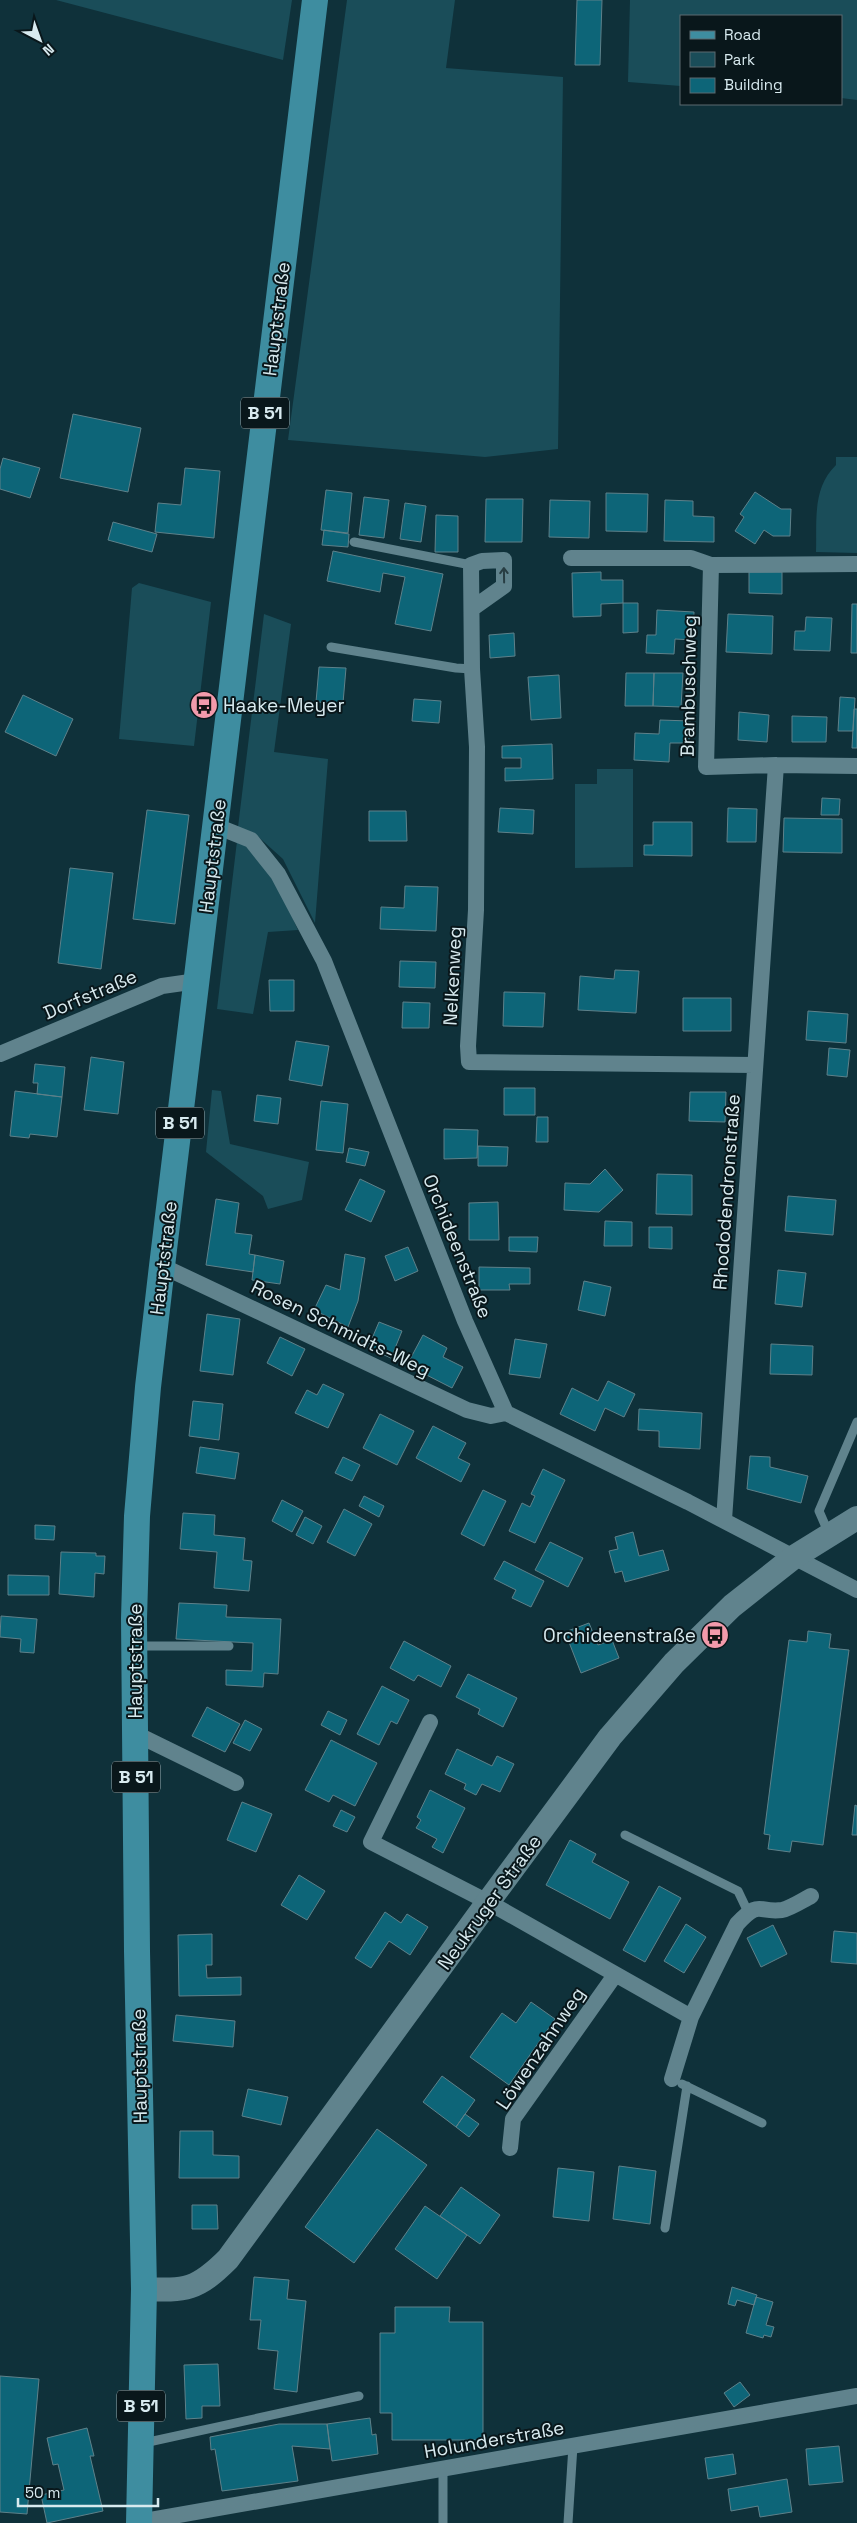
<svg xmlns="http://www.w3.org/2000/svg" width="857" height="2523" font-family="'Space Grotesk',sans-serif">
<rect width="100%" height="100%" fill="#0f313a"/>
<path fill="#1a4d59" d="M56,0H292L283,60Z
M347,0H455L446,68L563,77L558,449L485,457L288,440Z
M630,0H857V100L841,98V16H681V86L628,82Z
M836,457H857V553L816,552C817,521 812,488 836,465Z
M139,583L211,602L194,746L119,739L132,588Z
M264,614L291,624L274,752L328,759L315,923L283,859L254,833L238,827Z
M597,769H633V867L575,868V784H597Z
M237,841C269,853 285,901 298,930L268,932L253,1014L217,1009Z
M212,1090L221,1091L230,1144L309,1162L302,1200L268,1209L263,1196L206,1152Z"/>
<path fill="#0d6578" stroke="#5e818a" d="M577,0H602L600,65H575Z
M73,414L141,428L128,492L60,478Z
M3,458L40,468L30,498L0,489V469Z
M185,468L220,471L214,538L155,532L158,503L181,505Z
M326,490L352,493L348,533L321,530Z
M755,492L781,509H791L790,536H773L764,530L755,544L735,531L744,517L740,514Z
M606,493L648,494L647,532L606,531Z
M364,497L389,500L384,538L359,535Z
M486,499H523L522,542H485Z
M550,500L590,501L589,538L549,537Z
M665,500L693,501V516L714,517V542L664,541Z
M405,503L426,506L421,542L400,539Z
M436,515L458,516V552H435Z
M113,522L157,534L152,552L108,540Z
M324,530L349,534L348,547L322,545Z
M333,551L443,574L431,631L395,624L405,577L383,573L380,592L327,581Z
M601,572V580H623V603L601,604V616L573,617L572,573Z
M749,572H782V594L749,593Z
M623,603H638V632L623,633Z
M852,604H857V653H851Z
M657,610L694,612L693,640L675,639L674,654L646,653L647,635H656Z
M728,614L773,616L772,654L726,652Z
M806,617L832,618L830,651L794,650L795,631H805Z
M514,633L515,656L490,658L489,635Z
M319,667L346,668L343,703L316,702Z
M626,673H654L653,706H625Z
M654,673H683L681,707L653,706Z
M559,675L561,718L531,720L528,677Z
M23,695L73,719L56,756L5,732Z
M840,697L855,698L853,731H838Z
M414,699L441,701L439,723L412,721Z
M854,709H857V748H852Z
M739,712L769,715L767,742L738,740Z
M792,716L827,717L826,742H792Z
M660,720L690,721L689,743H670L669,762L634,760L635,733L659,734Z
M552,744L553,779L505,781V768H521V758H502V746Z
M822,798L840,799L839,815H821Z
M500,808L534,810L533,834L498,832Z
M728,808L757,809L756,842H727Z
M147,810L189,815L175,924L133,919Z
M369,811H406L407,841H369Z
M784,818L842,819V853L783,852Z
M653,822H692V856L644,855V845H653Z
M70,868L113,873L101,969L58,963Z
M405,886L438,887L436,931L380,929L381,907L404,908Z
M400,961L436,962L435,988L399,987Z
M615,970L639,971L636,1013L578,1010L580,976L614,979Z
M269,980H294V1011H270Z
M504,992L545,993L543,1027L503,1026Z
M683,998H731V1031H683Z
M403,1002L430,1003L429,1028H402Z
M808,1011L848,1014L846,1043L806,1040Z
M296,1041L329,1046L322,1086L289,1080Z
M829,1048L850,1050L847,1077L827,1075Z
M91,1057L124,1062L118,1114L84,1110Z
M35,1064L65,1067L62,1097L37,1094L38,1083H33Z
M504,1088H535V1115H504Z
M15,1091L62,1097L57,1137L30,1134L29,1138L10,1136Z
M690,1092H726L725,1122L689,1121Z
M257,1095L281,1098L278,1124L254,1121Z
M321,1101L348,1104L343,1153L316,1150Z
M537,1117H548V1142H536Z
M444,1129L478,1130L477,1158L444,1159Z
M478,1146L508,1147L507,1166H478Z
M349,1148L369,1152L365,1166L346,1162Z
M605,1169L623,1190L599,1212L564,1210L565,1183L590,1184Z
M657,1174L692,1175V1215L656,1214Z
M360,1179L385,1191L371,1222L345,1210Z
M788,1196L836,1200L833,1235L785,1231Z
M216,1199L239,1203L235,1233L252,1235L249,1254L255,1255L253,1272L206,1265Z
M498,1202L499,1240H469V1203Z
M605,1221L632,1222V1246H604Z
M649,1227H672V1249L649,1248Z
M509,1237H538L537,1252L509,1251Z
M408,1247L418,1271L395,1281L385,1256Z
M345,1254L365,1258L358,1301L348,1327L314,1310L326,1285L340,1290Z
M255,1255L284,1261L280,1284L252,1280Z
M479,1267L530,1268V1284H509L510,1290H479Z
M778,1270L806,1273L802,1307L775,1304Z
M584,1281L611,1287L605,1316L578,1310Z
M207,1314L240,1319L233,1375L200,1371Z
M379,1322L402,1331L391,1358L368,1348Z
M423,1335L447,1348L443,1357L463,1367L452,1388L407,1365Z
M280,1337L305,1349L292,1376L267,1363Z
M515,1339L547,1344L540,1378L509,1374Z
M771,1344L813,1346L812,1375L770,1374Z
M608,1381L635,1394L624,1417L605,1408L595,1431L560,1414L572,1388L598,1401Z
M323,1384L344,1394L328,1428L295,1413L307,1390L317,1395Z
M193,1401L223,1404L219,1440L189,1436Z
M639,1409L702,1413L700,1449L659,1447V1431L638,1430Z
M380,1414L414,1431L397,1465L363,1448Z
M433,1426L466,1443L458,1458L470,1464L461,1482L416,1458Z
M200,1447L239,1453L235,1479L196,1473Z
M750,1456L770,1457V1467L808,1476L801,1503L747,1489Z
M343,1457L360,1465L352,1481L335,1473Z
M543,1469L565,1480L535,1543L509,1531L522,1503L530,1507L535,1496L531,1494Z
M483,1490L506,1501L484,1546L461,1534Z
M364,1496L384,1506L379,1517L359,1506Z
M282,1500L303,1511L292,1532L272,1521Z
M344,1509L372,1524L355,1556L327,1542Z
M183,1513L215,1515L214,1535L245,1538L243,1560L252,1561L249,1591L214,1588L217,1552L180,1549Z
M305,1517L322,1526L313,1544L296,1535Z
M35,1525L55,1526L54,1540L35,1539Z
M633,1532L639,1556L663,1550L669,1570L625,1582L622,1571L615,1573L609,1551L618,1549L615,1537Z
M550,1542L583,1558L568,1587L535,1570Z
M61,1552L96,1553V1556H105L104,1574L95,1573L94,1597L59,1594Z
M504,1561L544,1581L531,1607L512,1598L516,1590L494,1579Z
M8,1575L49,1576V1595H8Z
M179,1603L227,1605L226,1617L281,1619L278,1674L264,1673L263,1687L226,1685V1670L252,1671L253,1643L176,1639Z
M1,1616L37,1619L34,1653L20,1652L21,1639L0,1637Z
M589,1623L598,1645L612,1640L619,1658L581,1673L565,1632Z
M808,1631L831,1634L829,1648L849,1650L823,1845L792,1841L790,1852L768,1849L770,1835L764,1834L789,1640L807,1642Z
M404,1641L451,1666L441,1687L418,1675L414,1681L390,1668Z
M468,1674L517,1698L503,1727L478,1714L480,1709L456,1697Z
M382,1686L409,1700L397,1724L391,1721L379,1745L357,1734Z
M207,1707L240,1724L225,1752L192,1736Z
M328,1711L347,1720L340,1735L321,1725Z
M245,1720L262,1729L250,1751L233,1743Z
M331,1740L377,1763L355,1806L333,1795L329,1802L305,1790Z
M457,1749L492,1766L497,1756L514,1764L500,1792L482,1784L476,1795L464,1789L466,1784L445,1774Z
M430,1790L465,1808L443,1853L432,1847L437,1839L416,1828L421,1820L417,1817Z
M242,1802L272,1814L256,1852L227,1840Z
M855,1805L857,1806V1835H852Z
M341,1810L355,1817L347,1832L333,1826Z
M570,1840L596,1854L592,1862L629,1882L610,1919L546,1885Z
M299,1875L325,1891L307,1920L281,1905Z
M659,1886L681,1898L645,1962L623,1950Z
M385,1912L401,1923L407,1914L428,1927L410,1955L389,1941L371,1968L355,1958Z
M686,1924L706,1937L684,1973L664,1961Z
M773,1925L787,1954L761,1967L747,1938Z
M834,1931L857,1933V1964L831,1962Z
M212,1934V1965H206L207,1978L241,1977V1995L179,1996L178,1935Z
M531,2002L555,2019L509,2085L470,2057L502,2013L516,2023Z
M176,2015L235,2021L233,2047L173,2041Z
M442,2076L475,2100L456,2127L423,2102Z
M248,2089L288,2097L281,2125L242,2116Z
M465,2114L479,2124L469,2137L456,2127Z
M377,2129L427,2165L354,2263L305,2227Z
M180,2131H213V2155L239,2156V2178H179Z
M619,2166L656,2171L650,2224L613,2219Z
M558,2168L594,2172L589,2221L553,2217Z
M461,2187L500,2215L480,2244L440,2216Z
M192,2205H217L218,2229H192Z
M425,2206L467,2235L437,2279L395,2249Z
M254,2277L289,2280L287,2299L306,2301L297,2392L274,2389L278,2351L258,2349L261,2320H250Z
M732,2287L757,2295L754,2305L737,2300L735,2306L728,2304Z
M756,2297L773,2302L766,2325L774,2327L771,2337L764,2335L763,2338L746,2333Z
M395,2307H450L449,2322H483V2440H392V2413H380V2333H395Z
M218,2364L220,2406H202V2418L186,2419L184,2365Z
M0,2376L39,2379L27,2514L0,2512Z
M740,2382L750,2395L734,2407L724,2393Z
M370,2418L372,2435L376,2434L378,2454L332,2461L327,2424Z
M279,2424H327L330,2449L292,2446L298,2481L222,2491L215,2449L211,2450L210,2437Z
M87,2428L94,2456H90L103,2511L47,2523L41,2495L64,2490L58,2464L53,2465L47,2438Z
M839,2446L843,2482L809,2485L806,2449Z
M733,2454L736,2474L708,2479L705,2458Z
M787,2479L792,2512L760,2517L758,2506L731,2511L728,2489Z"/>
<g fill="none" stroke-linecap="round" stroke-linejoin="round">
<path stroke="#60838d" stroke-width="9" d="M354,542L471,565
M331,647L456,668L472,669
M829,1534L819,1511L857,1422
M137,1646H229
M625,1835L738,1891L748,1912
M682,2084L762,2123
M665,2228L687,2086
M144,2443L359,2396
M443,2523V2468
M568,2523L573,2446"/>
<path stroke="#60838d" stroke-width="16" d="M571,558H691L711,565L857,564
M711,565L706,767L776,765L857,766
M473,608L504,586V560L482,561L471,565L472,669L477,747L476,910L468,1046L469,1062L755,1065
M216,826L251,840L278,874L324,961L465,1321L506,1413L688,1502L857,1590
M0,1054L162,986L197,981
M162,1266L467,1410L491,1416L506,1413
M724,1520L776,765
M430,1722L371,1842L488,1902L691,2017
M136,1734L236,1783
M672,2079L691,2017L737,1924C760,1899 757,1913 782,1910C791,1908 803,1900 811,1896
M510,2148L513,2119L615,1975
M139,2522L857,2396"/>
<path stroke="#60838d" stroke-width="24" d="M144,2289C186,2291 197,2290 228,2259L488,1902L610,1737L674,1663L732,1606L794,1557L857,1518"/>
<path stroke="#3e8da0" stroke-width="26" d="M139,2523L144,2289L137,1951L134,1619L137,1516L148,1387L162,1266L315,0"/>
</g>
<defs><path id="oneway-shaft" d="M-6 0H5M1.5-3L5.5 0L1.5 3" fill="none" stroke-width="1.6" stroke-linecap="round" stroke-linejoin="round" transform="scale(1.25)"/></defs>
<use stroke="#273d43" href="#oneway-shaft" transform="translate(504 575) rotate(-91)"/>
<defs>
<g id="bus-disc" transform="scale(1.4375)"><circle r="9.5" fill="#f39aab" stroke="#09171b"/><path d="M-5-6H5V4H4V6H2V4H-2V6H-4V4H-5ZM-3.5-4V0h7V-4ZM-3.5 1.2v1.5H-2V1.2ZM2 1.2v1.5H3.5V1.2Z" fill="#111"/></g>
</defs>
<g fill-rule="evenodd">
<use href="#bus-disc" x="204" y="705"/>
<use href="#bus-disc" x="715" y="1635"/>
</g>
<g text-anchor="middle" stroke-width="4" stroke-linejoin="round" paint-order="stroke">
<g fill="#09171b" stroke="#9aabaf" stroke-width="1">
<rect x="241" y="397.5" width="48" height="31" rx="4"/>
<rect x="156" y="1107.5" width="48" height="31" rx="4"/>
<rect x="112" y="1761.5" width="48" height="31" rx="4"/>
<rect x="117" y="2390.5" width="48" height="31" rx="4"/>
</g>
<g font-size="18" font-weight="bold" fill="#d8eaef">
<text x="265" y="419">B 51</text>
<text x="180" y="1129">B 51</text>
<text x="136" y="1783">B 51</text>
<text x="141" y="2412">B 51</text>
</g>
<g font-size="19" fill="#d8eaef" stroke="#09171b">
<text transform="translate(276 319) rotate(-83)" y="7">Hauptstraße</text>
<text transform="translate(688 686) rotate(-89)" y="7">Brambuschweg</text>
<text transform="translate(212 856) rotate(-83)" y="7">Hauptstraße</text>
<text transform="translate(452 976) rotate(-87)" y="7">Nelkenweg</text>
<text transform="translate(90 994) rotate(-23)" y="7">Dorfstraße</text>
<text transform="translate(726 1192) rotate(-86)" y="7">Rhododendronstraße</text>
<text transform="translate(458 1246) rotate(68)" y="7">Orchideenstraße</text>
<text transform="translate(163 1258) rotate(-83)" y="7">Hauptstraße</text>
<text transform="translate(341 1328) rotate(26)" y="7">Rosen Schmidts-Weg</text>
<text transform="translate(135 1661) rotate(-90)" y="7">Hauptstraße</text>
<text transform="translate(489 1902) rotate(-54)" y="7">Neukruger Straße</text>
<text transform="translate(540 2048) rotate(-56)" y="7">Löwenzahnweg</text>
<text transform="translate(139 2066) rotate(-91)" y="7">Hauptstraße</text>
<text transform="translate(494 2439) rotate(-10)" y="7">Holunderstraße</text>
</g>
<g font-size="19" fill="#d8eaef" stroke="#09171b" text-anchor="start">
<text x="223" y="712">Haake-Meyer</text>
<text x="696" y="1642" text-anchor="end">Orchideenstraße</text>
</g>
</g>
<rect x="680" y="15" width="162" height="90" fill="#09171b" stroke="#5c6b70"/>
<rect x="690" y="31" width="25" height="8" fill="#3e8da0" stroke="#5c6b70"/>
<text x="724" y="40" font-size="15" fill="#d8eaef">Road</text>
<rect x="690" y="52" width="25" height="15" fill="#1a4d59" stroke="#5c6b70"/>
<text x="724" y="65" font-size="15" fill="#d8eaef">Park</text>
<rect x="690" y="78" width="25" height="15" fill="#0d6578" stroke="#5c6b70"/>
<text x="724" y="90" font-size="15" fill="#d8eaef">Building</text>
<g transform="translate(40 40) rotate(139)" stroke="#09171b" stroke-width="4" paint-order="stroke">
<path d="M0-4L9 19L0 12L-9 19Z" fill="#d8eaef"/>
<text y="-8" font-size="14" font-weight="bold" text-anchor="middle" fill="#d8eaef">N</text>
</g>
<path d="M18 2498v8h140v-8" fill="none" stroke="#d8eaef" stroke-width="2.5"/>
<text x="25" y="2498" font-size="15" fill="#d8eaef" stroke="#09171b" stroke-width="4" paint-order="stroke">50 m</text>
</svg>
